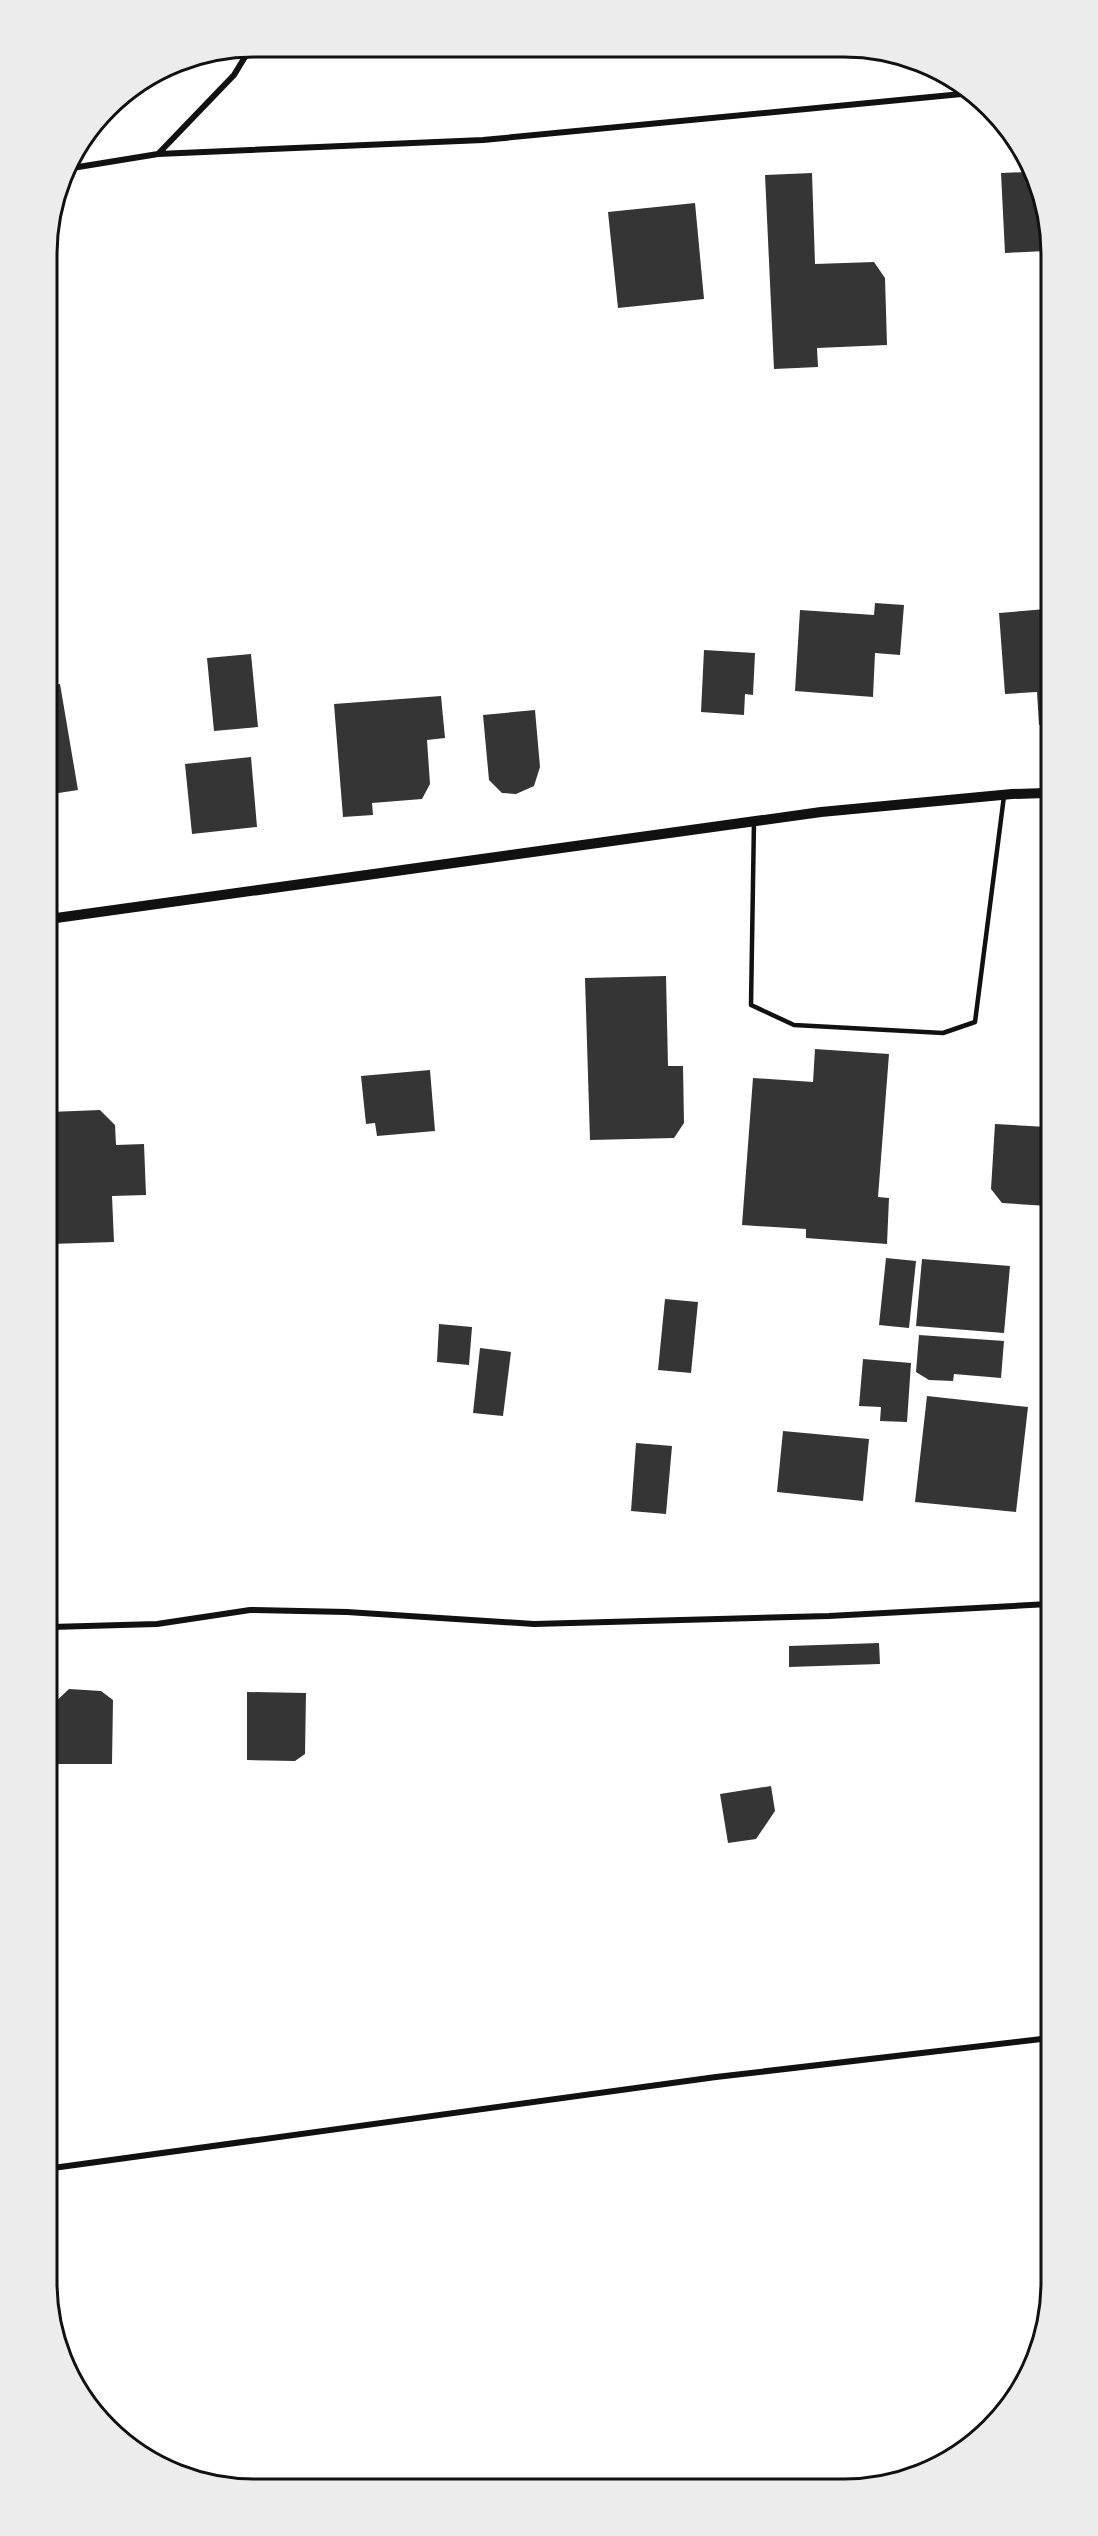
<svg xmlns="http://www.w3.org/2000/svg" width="1098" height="2536" font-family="'Sofia Sans Condensed',sans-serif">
<rect width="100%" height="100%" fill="#fff"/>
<path fill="#353535" d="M1028,172L1045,200V251L1005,253L1001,173Z
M812,173L815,264L874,262L885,278L887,345L817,348L818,367L774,369L765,175Z
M695,203L704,299L618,308L608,212Z
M875,603L904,605L900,655L875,653L873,697L795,691L800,610L874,615Z
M1046,609V724L1039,725L1037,692L1005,694L999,613Z
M704,650L755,653L753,695L745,694L744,715L701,712Z
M251,654L258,727L214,731L207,658Z
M60,684L78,790L52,794L56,821L49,822L48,686Z
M441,696L445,738L427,740L430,784L422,799L372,803L373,815L343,817L334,704Z
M535,710L540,767L534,786L516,794L502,793L489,780L483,715Z
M251,757L257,827L192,834L185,764Z
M666,976L668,1066H683L684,1123L674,1138L590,1140L585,978Z
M815,1049L889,1054L878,1197L889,1198L887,1244L806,1238V1229L742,1225L753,1078L813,1082Z
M430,1070L435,1131L377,1136L375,1123L366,1124L361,1076Z
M100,1110L115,1125L116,1145L144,1144L146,1195L112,1196L114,1242L50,1244V1112Z
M995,1124L1047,1127L1048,1206L1002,1203L991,1189Z
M886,1258L916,1261L909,1328L879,1325Z
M922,1259L1010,1266L1004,1333L916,1326Z
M665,1299L698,1302L691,1373L658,1370Z
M439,1324L472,1327L469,1365L437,1362Z
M919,1335L1004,1341L1001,1378L954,1374L953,1381L929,1380L916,1372Z
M480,1348L511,1352L503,1416L473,1413Z
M863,1359L911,1363L907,1422L880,1421L881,1407L859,1406Z
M927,1396L1028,1407L1016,1512L915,1502Z
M783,1431L869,1439L863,1501L777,1492Z
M636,1443L672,1446L666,1514L631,1511Z
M879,1643L880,1664L789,1667V1646Z
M69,1689L101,1691L113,1700L112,1764H52V1705Z
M247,1692L306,1693L305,1754L295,1761L247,1760Z
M771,1786L775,1811L756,1839L728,1843L720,1794Z"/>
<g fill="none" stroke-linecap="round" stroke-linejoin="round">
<path stroke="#111" stroke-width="4.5" d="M754,821L751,1005L794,1025L943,1033L975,1022L1004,796"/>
<path stroke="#111" stroke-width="6" d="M159,153L234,75L251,47
M66,169L158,154L483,140L972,93
M51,1627L157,1624L250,1610L347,1612L534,1624L829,1616L1049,1604
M53,2168L716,2077L1050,2038"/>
<path stroke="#111" stroke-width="10" d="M49,919L821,812L1012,794L1046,793"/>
</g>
<path d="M0 0H1098V2536H0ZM254 57H844A197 197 0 0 1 1041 254V2282A197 197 0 0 1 844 2479H254A197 197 0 0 1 57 2282V254A197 197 0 0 1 254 57Z" fill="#ececec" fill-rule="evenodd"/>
<path fill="none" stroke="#111" stroke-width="3" d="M254 57H844A197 197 0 0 1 1041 254V2282A197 197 0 0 1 844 2479H254A197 197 0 0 1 57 2282V254A197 197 0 0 1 254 57Z"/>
</svg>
